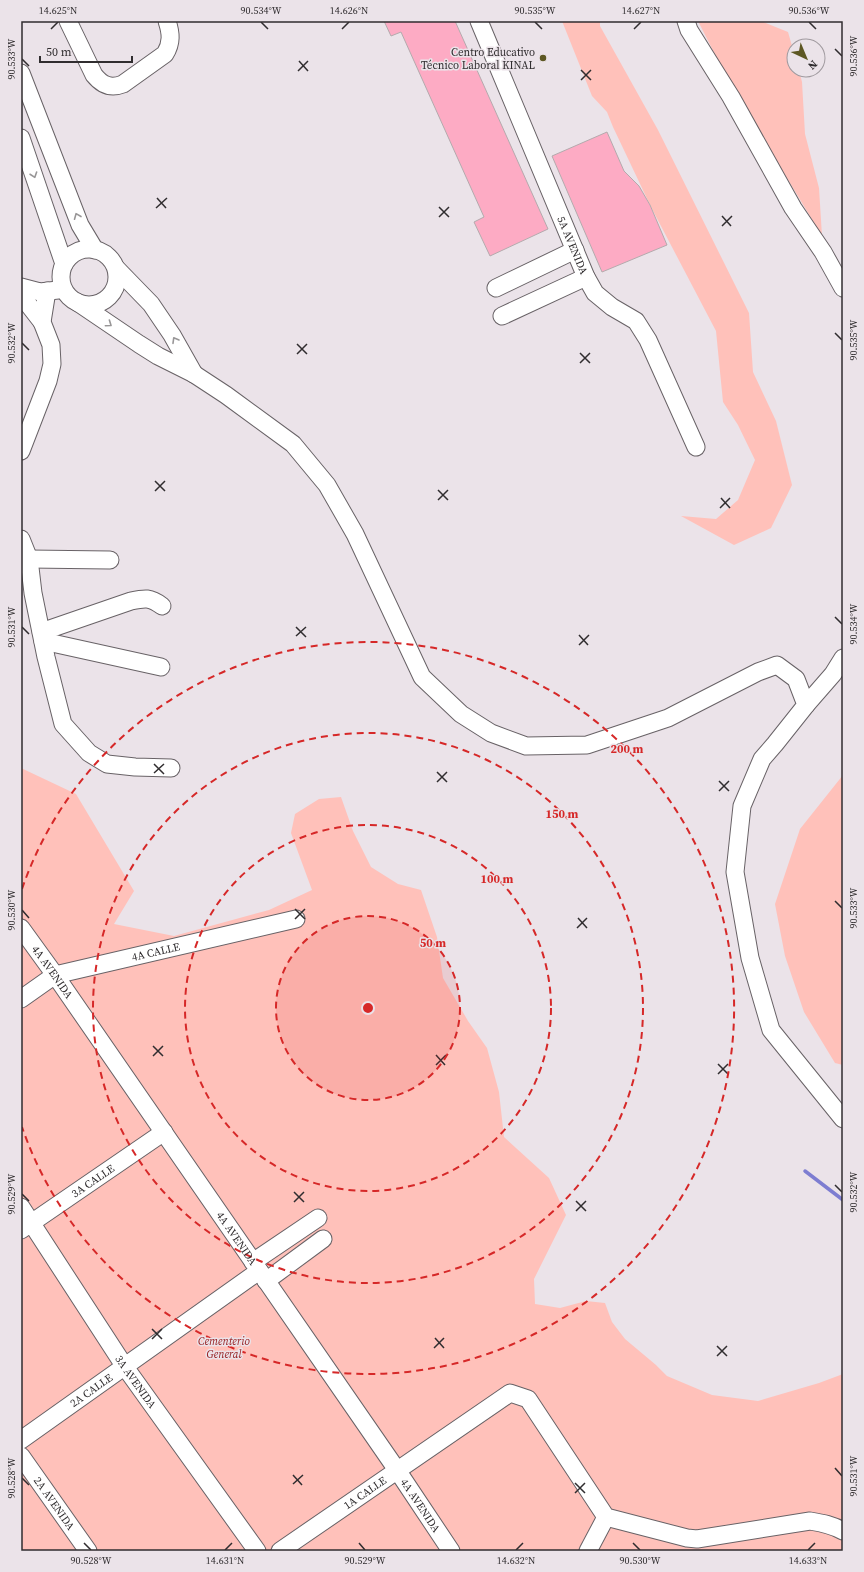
<svg xmlns="http://www.w3.org/2000/svg" width="864" height="1572" font-family="'Source Serif 4',serif">
<rect width="100%" height="100%" fill="#ebe3e9"/>
<path fill="#ffc1ba" d="M562,21H600V26L658,130L749,313L753,372L776,421L792,485L771,528L734,545L681,516L716,519L738,500L755,460L738,425L723,402L716,331L651,207L613,127L607,112L592,96Z
M698,21H761L788,32L794,53V70H799L802,82L805,134L819,188L822,236L730,84Z
M21,768L76,794L134,891L114,924L174,936L269,910L312,890L291,833L295,814L319,799L341,797L353,831L371,867L398,884L421,890L437,937L443,978L468,1021L487,1048L499,1092L504,1137L549,1178L566,1215L534,1279L535,1304L560,1308L586,1301L605,1303L612,1322L625,1339L656,1365L667,1376L712,1395L758,1401L819,1383L843,1374V1551H21Z
M843,775V1065L835,1063L804,1012L785,956L775,904L800,829Z"/>
<g fill="none" stroke-linecap="round" stroke-linejoin="round">
<path stroke="#7d7dd1" stroke-width="3.5" d="M805,1171L843,1200"/>
</g>
<path fill="#fdabc4" stroke="#b4aaad" d="M384,21H455L548,229L490,256L474,222L484,217L401,32L391,36Z
M607,132L624,171L639,186L650,205L667,245L602,272L552,156Z"/>
<g fill="none" stroke-linecap="round" stroke-linejoin="round">
<g stroke="#686266" stroke-width="19">
<g id="minor">
<path d="M68,21L94,75C102,85 110,89 123,84L165,54C172,43 171,33 167,21"/>
<path id="s1" d="M479,21L586,277L595,293L612,307L636,321L648,340L696,447"/>
<path d="M686,21L689,30L731,97L793,208L823,252L843,288"/>
<path d="M21,73L80,225L95,250"/>
<path d="M21,138L64,264"/>
<circle cx="89" cy="277" r="28"/>
<path d="M116,268L151,304L172,335L194,374"/>
<path d="M21,287L40,292L58,290"/>
<path d="M496,288L575,250"/>
<path d="M21,295L42,322"/>
<path d="M77,302L139,344L158,356L194,374L226,395L293,444L327,485L355,534L422,677L461,714L491,733L526,746L587,745L668,718L758,672L777,665L796,679L806,705L775,744L762,759L742,806L735,872L750,958L771,1030L843,1119"/>
<path d="M502,316L586,277"/>
<path d="M21,451L48,381L52,364L51,345L42,322L47,291"/>
<path d="M21,539L29,559L33,593L46,657L63,724L89,753L107,764L135,767L171,768"/>
<path d="M29,559L110,560"/>
<path d="M41,632L131,601C145,598 150,597 162,606"/>
<path d="M43,641L161,667"/>
<path d="M806,705L833,674L843,658"/>
<path id="s2" d="M21,928L55,975L397,1470L451,1551"/>
<path id="s3" d="M21,999L55,975L296,919"/>
<path id="s4" d="M21,1207L125,1367L257,1551"/>
<path id="s5" d="M21,1230L164,1132"/>
<path d="M253,1262L318,1218"/>
<path d="M266,1281L323,1239"/>
<path id="s6" d="M21,1440L259,1271"/>
<path id="s7" d="M21,1456L88,1551"/>
<path id="s8" d="M280,1551L510,1393L528,1399L606,1517L687,1538L697,1539L810,1521C822,1523 833,1525 843,1531"/>
<path d="M588,1551L606,1517"/>
</g>
</g>
<use href="#minor" stroke="#fff" stroke-width="17"/>
</g>
<defs><path id="oneway-chevron" d="M-2-3.5L2.5 0L-2 3.5" fill="none" stroke-width="1.6" stroke-linecap="round" stroke-linejoin="round"/></defs>
<g stroke="#989697">
<use href="#oneway-chevron" transform="translate(34 175) rotate(71)"/>
<use href="#oneway-chevron" transform="translate(77 216) rotate(-112)"/>
<use href="#oneway-chevron" transform="translate(109 324) rotate(35)"/>
<use href="#oneway-chevron" transform="translate(175 340) rotate(-120)"/>
</g>
<path fill="none" stroke="#302d2f" stroke-width="1.5" d="M261,22L268,29M535,22L542,29M809,22L816,29M51,29L58,22M342,29L349,22M634,29L641,22M835,49L842,56M22,59L29,66M299,61L308,71M581,70L591,80M298,71L308,61M581,80L591,70M157,198L166,208M439,207L449,217M156,208L167,198M722,216L731,226M439,217L449,207M722,226L732,216M835,333L842,340M22,343L29,350M297,344L307,354M580,353L590,363M297,354L307,344M580,363L590,353M155,481L165,491M438,490L448,500M155,491L165,481M721,498L730,508M438,500L448,490M720,508L730,498M835,617L842,624M22,627L29,634M296,627L306,637M579,635L588,645M296,636L306,627M579,645L589,635M154,764L164,774M437,772L447,782M154,773L164,764M719,781L729,791M437,782L447,772M719,791L729,781M835,901L842,908M295,909L305,919M22,910L29,918M578,918L587,928M295,919L305,909M577,928L587,918M153,1046L163,1056M436,1055L445,1065M153,1056L163,1046M718,1064L728,1074M436,1065L446,1055M718,1074L728,1064M835,1185L842,1192M294,1192L304,1202M22,1194L29,1201M576,1201L586,1211M294,1202L304,1192M576,1211L586,1201M152,1329L162,1339M435,1338L444,1348M152,1339L162,1329M717,1346L727,1356M434,1348L444,1338M717,1356L727,1346M835,1468L842,1476M293,1475L302,1485M22,1478L29,1485M575,1483L585,1493M293,1484L303,1475M575,1493L585,1483M84,1543L91,1550M359,1543L365,1550M633,1543L640,1550M225,1550L232,1543M516,1550L523,1543M808,1550L815,1543"/>
<circle cx="368" cy="1008" r="92" fill="#d62828" fill-opacity=".12"/>
<g fill="none" stroke="#d62828" stroke-width="2" stroke-dasharray="7 5">
<circle cx="368" cy="1008" r="92"/>
<circle cx="368" cy="1008" r="183"/>
<circle cx="368" cy="1008" r="275"/>
<path d="M22 889A366 366 0 1 1 22 1127"/>
</g>
<circle fill="#5d5723" stroke="#ebe3e9" stroke-width="1.5" cx="543" cy="58" r="4"/>
<g text-anchor="middle" stroke-width="3" stroke-linejoin="round" paint-order="stroke">
<g font-size="11" fill="#302d2f" stroke="#ebe3e9" text-anchor="end">
<text x="535" y="56">Centro Educativo<tspan x="535" dy="13">Técnico Laboral KINAL</tspan></text>
</g>
<g font-size="11" fill="#302d2f" stroke="#ebe3e9">
<text dy="4" stroke="none"><textPath href="#s1" startOffset="243">5A AVENIDA</textPath></text>
<text dy="4" stroke="none"><textPath href="#s3" startOffset="145">4A CALLE</textPath></text>
<text dy="4" stroke="none"><textPath href="#s2" startOffset="54">4A AVENIDA</textPath></text>
<text dy="4" stroke="none"><textPath href="#s5" startOffset="87">3A CALLE</textPath></text>
<text dy="4" stroke="none"><textPath href="#s2" startOffset="378">4A AVENIDA</textPath></text>
<text dy="4" stroke="none"><textPath href="#s4" startOffset="209">3A AVENIDA</textPath></text>
<text dy="4" stroke="none"><textPath href="#s6" startOffset="86">2A CALLE</textPath></text>
<text dy="4" stroke="none"><textPath href="#s8" startOffset="103">1A CALLE</textPath></text>
<text dy="4" stroke="none"><textPath href="#s7" startOffset="58">2A AVENIDA</textPath></text>
<text dy="4" stroke="none"><textPath href="#s2" startOffset="702">4A AVENIDA</textPath></text>
</g>
<g font-size="11" font-style="italic" fill="#961e20" stroke="#ebe3e9">
<text x="224" y="1345">Cementerio<tspan x="224" dy="13">General</tspan></text>
</g>
</g>
<circle cx="368" cy="1008" r="6" fill="#d62828" stroke="#ebe3e9" stroke-width="2"/>
<g font-size="12" text-anchor="middle" font-weight="bold" fill="#d62828" stroke="#ebe3e9" stroke-width="3" stroke-linejoin="round" paint-order="stroke">
<text x="627" y="753">200 m</text>
<text x="562" y="818">150 m</text>
<text x="497" y="883">100 m</text>
<text x="433" y="947">50 m</text>
</g>
<rect width="864" height="1572" fill="none" stroke="#ebe3e9" stroke-width="44"/>
<g transform="translate(806 58) rotate(136)"><circle r="19" fill="#ebe3e9" stroke="#a09a9f"/>
<path d="M0-3L7 15L0 10L-7 15Z" fill="#5d5723"/>
<text y="-6" font-size="11" font-weight="bold" text-anchor="middle" fill="#302d2f">N</text>
</g>
<path d="M40 56v6h92v-6" fill="none" stroke="#302d2f" stroke-width="2"/>
<text x="46" y="56" font-size="12" fill="#302d2f" stroke="#ebe3e9" stroke-width="3" paint-order="stroke">50 m</text>
<rect x="22" y="22" width="820" height="1528" fill="none" stroke="#302d2f" stroke-width="1.5"/>
<g font-size="10" text-anchor="middle" fill="#302d2f">
<text x="58" y="14">14.625°N</text>
<text x="261" y="14">90.534°W</text>
<text x="349" y="14">14.626°N</text>
<text x="535" y="14">90.535°W</text>
<text x="641" y="14">14.627°N</text>
<text x="809" y="14">90.536°W</text>
<text transform="translate(853 56) rotate(-90)" y="4">90.536°W</text>
<text transform="translate(11 59) rotate(-90)" y="4">90.533°W</text>
<text transform="translate(853 340) rotate(-90)" y="4">90.535°W</text>
<text transform="translate(11 343) rotate(-90)" y="4">90.532°W</text>
<text transform="translate(853 624) rotate(-90)" y="4">90.534°W</text>
<text transform="translate(11 627) rotate(-90)" y="4">90.531°W</text>
<text transform="translate(853 908) rotate(-90)" y="4">90.533°W</text>
<text transform="translate(11 910) rotate(-90)" y="4">90.530°W</text>
<text transform="translate(853 1192) rotate(-90)" y="4">90.532°W</text>
<text transform="translate(11 1194) rotate(-90)" y="4">90.529°W</text>
<text transform="translate(853 1476) rotate(-90)" y="4">90.531°W</text>
<text transform="translate(11 1478) rotate(-90)" y="4">90.528°W</text>
<text x="91" y="1564">90.528°W</text>
<text x="225" y="1564">14.631°N</text>
<text x="365" y="1564">90.529°W</text>
<text x="516" y="1564">14.632°N</text>
<text x="640" y="1564">90.530°W</text>
<text x="808" y="1564">14.633°N</text>
</g>
</svg>
